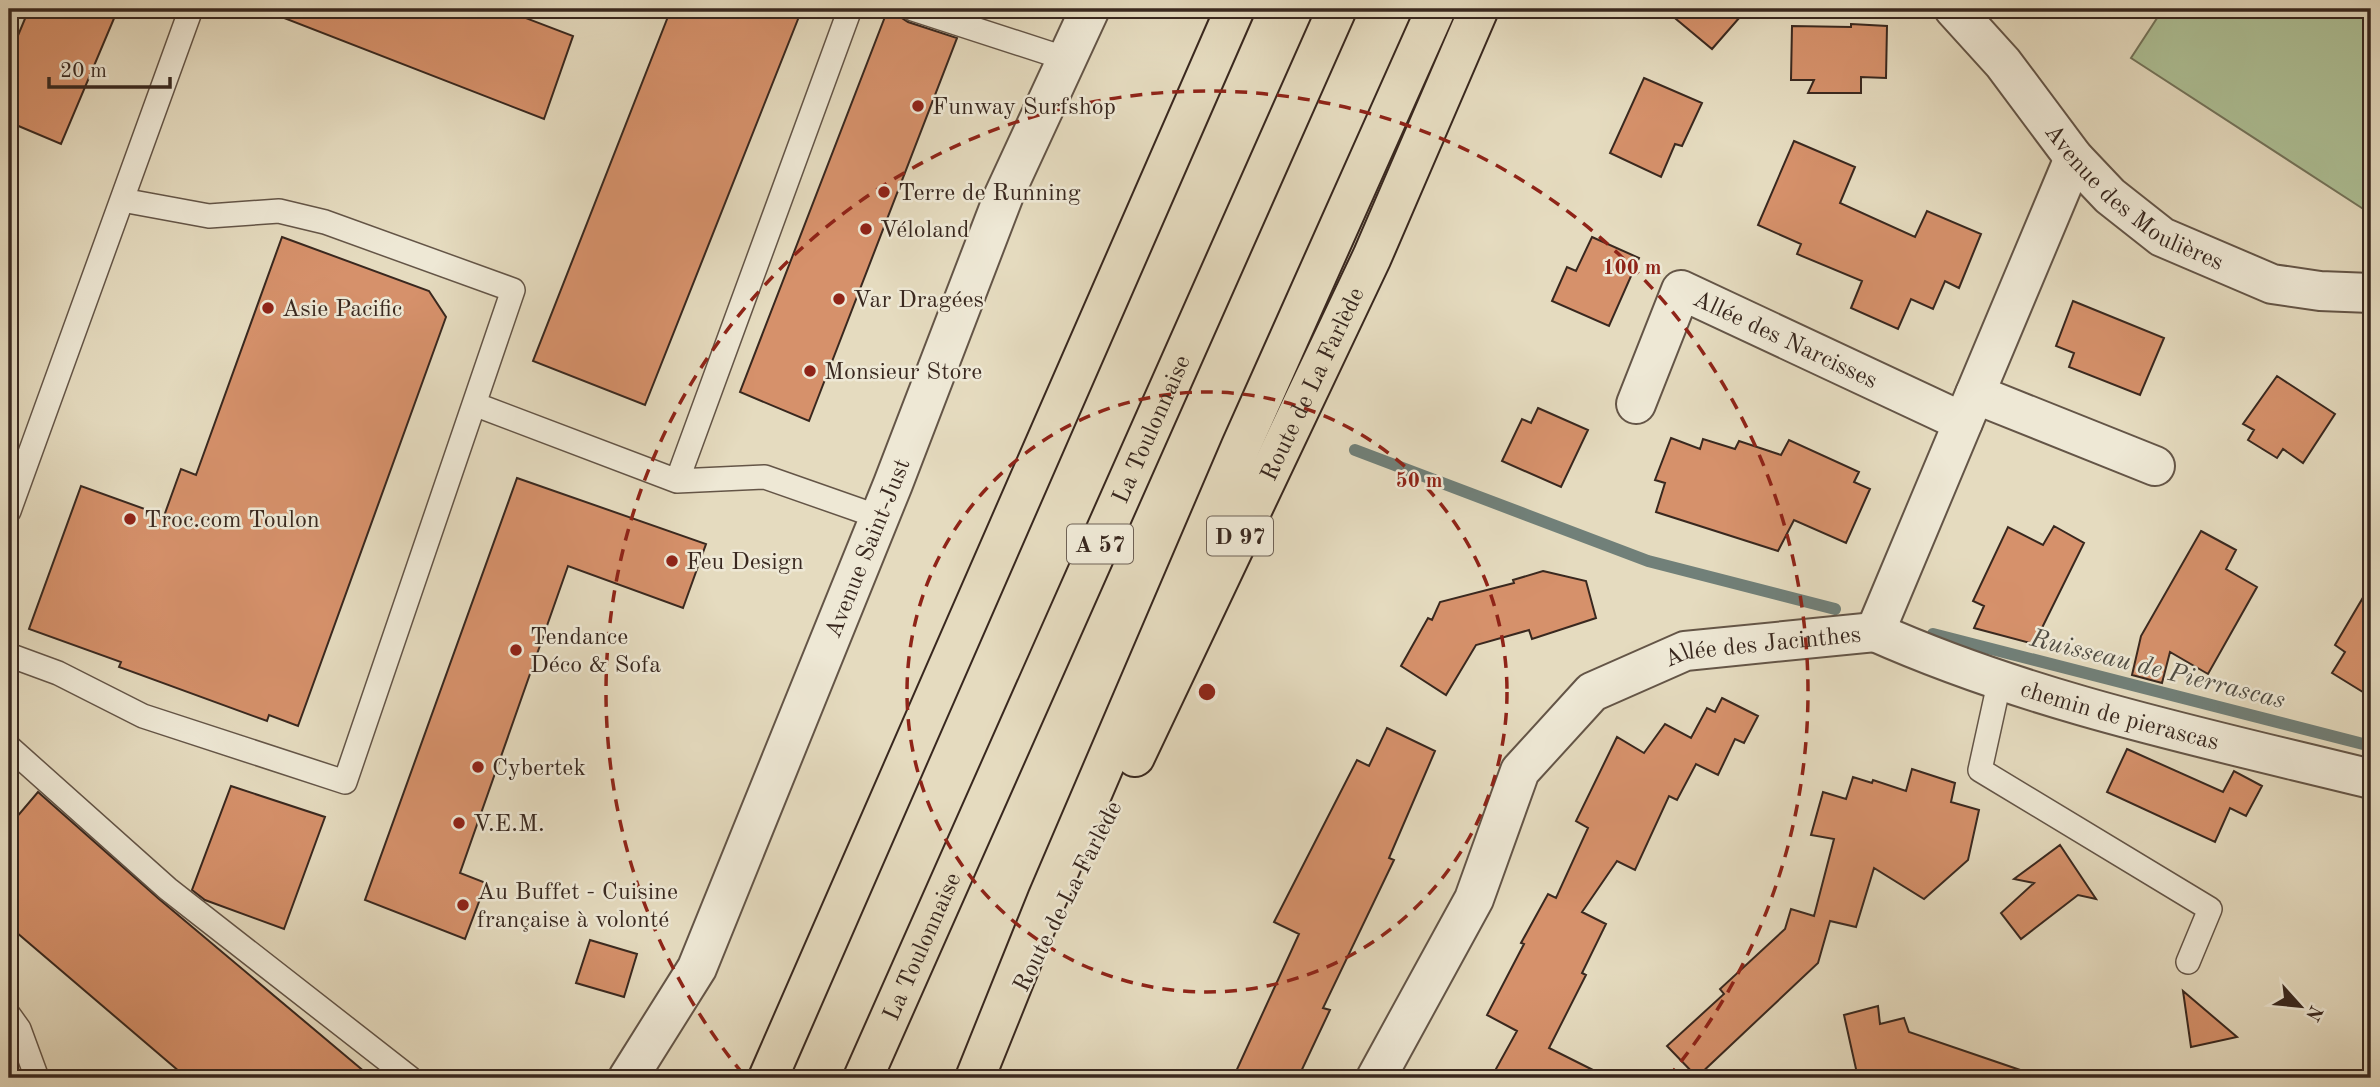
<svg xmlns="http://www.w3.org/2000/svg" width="2380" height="1087" font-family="'Old Standard TT',serif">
<rect width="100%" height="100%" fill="#e5dbbf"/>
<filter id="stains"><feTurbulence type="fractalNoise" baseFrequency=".00286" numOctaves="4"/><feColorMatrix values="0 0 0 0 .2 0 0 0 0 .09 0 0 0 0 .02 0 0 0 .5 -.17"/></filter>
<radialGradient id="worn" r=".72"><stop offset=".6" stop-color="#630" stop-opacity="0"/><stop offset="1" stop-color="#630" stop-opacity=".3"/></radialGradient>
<path fill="#aec197" stroke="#74745b" stroke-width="2" d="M2163,9H2371V214L2131,58Z"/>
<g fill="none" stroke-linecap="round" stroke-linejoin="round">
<path stroke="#718079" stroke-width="12" d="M1355,450L1648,561L1835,609
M1933,634L2371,746"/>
</g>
<path fill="#d6916b" stroke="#39281f" stroke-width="2" d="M29,9H118L61,144L9,122V57Z
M267,9H502L573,36L544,119L266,11Z
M671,9H802L645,405L533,361Z
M888,9H899L902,18L908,22L957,38L809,421L740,392Z
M1664,9H1747L1712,49Z
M1851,24L1887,26L1886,78L1861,77V93H1808L1814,80H1791L1792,26L1851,27Z
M1644,78L1702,103L1682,146L1675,144L1661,177L1610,153Z
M1794,141L1855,167L1840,203L1915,237L1927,211L1981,234L1959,288L1945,281L1933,309L1911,299L1898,329L1851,308L1862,281L1797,254L1801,244L1758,225Z
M282,237L429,291L446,317L298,726L269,715L267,721L119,667L121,662L29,629L81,486L164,516L181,469L196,475Z
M1592,237L1639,258L1609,326L1552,301L1567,267L1576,271Z
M2073,301L2164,338L2140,395L2069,367L2074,353L2056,346Z
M2277,376L2335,414L2303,463L2283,449L2277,458L2248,440L2254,430L2243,424Z
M1538,408L1588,430L1561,487L1502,461L1522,419L1531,423Z
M1671,438L1700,449L1703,439L1735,449L1739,441L1781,455L1789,440L1859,472L1854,482L1870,489L1846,543L1794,520L1778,551L1656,512L1665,483L1655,480Z
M517,478L706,544L683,608L568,566L460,873L486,883L465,939L365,900Z
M2054,526L2084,543L2034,644L1974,628L1984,606L1973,601L2008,527L2043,545Z
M2201,531L2236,550L2226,569L2257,587L2208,674L2170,652L2162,683L2132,675L2141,636Z
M1543,571L1586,581L1596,618L1532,639L1529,630L1476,645L1446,695L1401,666L1428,618L1432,620L1440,602L1514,583L1513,580Z
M2371,584V697L2332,673L2345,652L2335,645Z
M1722,698L1758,716L1744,743L1735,739L1718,775L1696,764L1677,800L1669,796L1635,870L1617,861L1582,912L1606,924L1582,973L1586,975L1549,1048L1609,1078H1491L1517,1031L1487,1015L1524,944L1521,943L1548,894L1556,898L1588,828L1576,821L1617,737L1644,753L1665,724L1691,738L1707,708L1715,712Z
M1387,728L1435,751L1389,858L1394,860L1323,1008L1330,1010L1298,1078H1233L1299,934L1274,922L1357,760L1369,766Z
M2127,749L2223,792L2234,771L2262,786L2246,816L2230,808L2215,842L2107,792Z
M1912,769L1955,783L1951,802L1979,810L1968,860L1924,899L1874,868L1856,927L1830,921L1818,963L1697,1077L1667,1046L1724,994L1720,989L1785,929L1791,909L1814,916L1834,839L1811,835L1823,792L1846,799L1853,777L1872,783L1873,780L1906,791Z
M231,786L325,817L284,929L205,900L192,890Z
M38,792L159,899L372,1078H187L9,926V826Z
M2060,845L2096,899L2078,895L2021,939L2001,913L2034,883L2014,879Z
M590,940L637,954L624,997L576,983Z
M2183,991L2237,1037L2191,1047Z
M1878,1006L1880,1024L1904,1018L1909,1032L2029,1073L2028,1078H1858L1844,1015Z"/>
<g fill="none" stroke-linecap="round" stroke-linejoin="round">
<g stroke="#645547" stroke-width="26">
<path id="service" d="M913,9L1067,59
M474,404L677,481L765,477L879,517
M677,481L850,9
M9,511L191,9
M9,655L58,673L143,716L345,782L513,290L325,222L279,211L209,216L122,200
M2000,679L1980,770L2210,909L2188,962
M9,747L168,889L410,1078
M9,1015L19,1029L37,1078"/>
</g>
<g stroke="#645547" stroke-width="42">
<g id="minor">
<path id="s1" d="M1954,9L2003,63L2074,158L2110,196L2162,237L2272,284L2320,291L2371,293"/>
<path d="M1975,394L2155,466"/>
<path id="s2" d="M1636,404L1681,290L1963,422"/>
<path id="s3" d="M1875,632C2032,702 2205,738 2371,779"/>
<path d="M1875,632L2074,158"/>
<path id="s4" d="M628,1078L697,968L893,484L1004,195L1090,9"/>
<path id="s5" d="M1376,1078L1474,899L1520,771L1592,692L1685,651L1875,632"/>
</g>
</g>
<g stroke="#39281f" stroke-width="42">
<g id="primary">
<path id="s6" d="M1135,757L1372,257L1479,9"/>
<path d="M975,1078L1047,899L1241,446L1436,9"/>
</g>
</g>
<g stroke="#39281f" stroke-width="42">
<g id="motorway">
<path d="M768,1078L1235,9"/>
<path id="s7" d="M863,1078L1337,9"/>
</g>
</g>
<use href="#service" stroke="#eee8d5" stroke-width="23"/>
<use href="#minor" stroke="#eee8d5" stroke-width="38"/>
<use href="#primary" stroke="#e5dbbf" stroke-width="38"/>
<use href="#motorway" stroke="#e5dbbf" stroke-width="38"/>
</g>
<g fill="none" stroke="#8f2418" stroke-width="3.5" stroke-dasharray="12 9">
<circle cx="1207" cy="692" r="300"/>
<path d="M743 1074A601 601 0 1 1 1671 1074"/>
</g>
<g fill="#8f2418" stroke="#eee8d5" stroke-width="2.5">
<circle cx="918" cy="106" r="7"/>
<circle cx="884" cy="192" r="7"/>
<circle cx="866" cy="229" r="7"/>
<circle cx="839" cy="299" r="7"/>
<circle cx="268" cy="308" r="7"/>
<circle cx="810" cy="371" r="7"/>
<circle cx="130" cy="519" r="7"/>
<circle cx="672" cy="561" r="7"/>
<circle cx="516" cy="650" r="7"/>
<circle cx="478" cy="767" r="7"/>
<circle cx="459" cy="823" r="7"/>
<circle cx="463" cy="905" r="7"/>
</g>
<g text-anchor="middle" stroke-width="5" stroke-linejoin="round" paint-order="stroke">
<g fill="#eee8d5" stroke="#6f6256" stroke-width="2">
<rect x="1207" y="516.5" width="66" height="39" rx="5"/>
<rect x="1067" y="524.5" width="66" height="39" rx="5"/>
</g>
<g font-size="23" font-weight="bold" fill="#39281f">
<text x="1240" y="544">D 97</text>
<text x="1100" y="552">A 57</text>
</g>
<g font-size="24" fill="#39281f" stroke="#eee8d5" text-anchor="start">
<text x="932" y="114">Funway Surfshop</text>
<text x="898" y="200">Terre de Running</text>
<text x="880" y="237">Véloland</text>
<text x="853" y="307">Var Dragées</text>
<text x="282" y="316">Asie Pacific</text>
<text x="824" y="379">Monsieur Store</text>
<text x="144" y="527">Troc.com Toulon</text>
<text x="686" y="569">Feu Design</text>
<text x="530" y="644">Tendance<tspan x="530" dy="28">Déco &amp; Sofa</tspan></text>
<text x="492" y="775">Cybertek</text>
<text x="473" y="831">V.E.M.</text>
<text x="477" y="899">Au Buffet - Cuisine<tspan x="477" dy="28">française à volonté</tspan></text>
</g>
<g font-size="24" fill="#39281f" stroke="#eee8d5">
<text dy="8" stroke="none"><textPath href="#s1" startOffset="264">Avenue des Moulières</textPath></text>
<text dy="8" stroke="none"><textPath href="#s2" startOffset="238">Allée des Narcisses</textPath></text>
<text dy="8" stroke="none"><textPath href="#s6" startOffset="413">Route de La Farlède</textPath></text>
<text dy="8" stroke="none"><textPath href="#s7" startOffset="710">La Toulonnaise</textPath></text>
<text dy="8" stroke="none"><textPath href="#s4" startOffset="583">Avenue Saint-Just</textPath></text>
<text dy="8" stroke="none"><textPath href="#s5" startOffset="626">Allée des Jacinthes</textPath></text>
<text dy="8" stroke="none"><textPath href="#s3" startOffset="259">chemin de pierascas</textPath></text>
<text transform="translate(1067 896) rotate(-63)" y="8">Route de La Farlède</text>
<text dy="8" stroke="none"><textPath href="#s7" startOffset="144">La Toulonnaise</textPath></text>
</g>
<g font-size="26" font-style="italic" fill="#504d44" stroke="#eee8d5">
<text transform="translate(2158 668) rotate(14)" y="9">Ruisseau de Pierrascas</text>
</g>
</g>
<circle cx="1207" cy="692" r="10" fill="#8f2418" stroke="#eee8d5" stroke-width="3.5"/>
<g font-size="21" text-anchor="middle" font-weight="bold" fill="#8f2418" stroke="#eee8d5" stroke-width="5" stroke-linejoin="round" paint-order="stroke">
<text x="1632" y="274">100 m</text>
<text x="1419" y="487">50 m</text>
</g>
<rect width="2380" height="1087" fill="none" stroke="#e5dbbf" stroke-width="35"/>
<rect x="10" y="10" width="2359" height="1066" fill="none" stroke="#39281f" stroke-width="3.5"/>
<rect x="18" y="18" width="2345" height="1052" fill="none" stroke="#39281f" stroke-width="2"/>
<g transform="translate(2300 1006) rotate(117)" stroke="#eee8d5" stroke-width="5" paint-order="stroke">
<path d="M0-5L12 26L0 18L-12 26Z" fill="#39281f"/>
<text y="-10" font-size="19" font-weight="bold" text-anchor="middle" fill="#39281f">N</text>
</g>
<path d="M49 77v10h121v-10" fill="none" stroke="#39281f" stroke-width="3.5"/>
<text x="60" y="77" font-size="21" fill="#39281f" stroke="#eee8d5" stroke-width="5" paint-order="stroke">20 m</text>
<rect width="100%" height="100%" filter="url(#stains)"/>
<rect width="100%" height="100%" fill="url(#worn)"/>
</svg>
